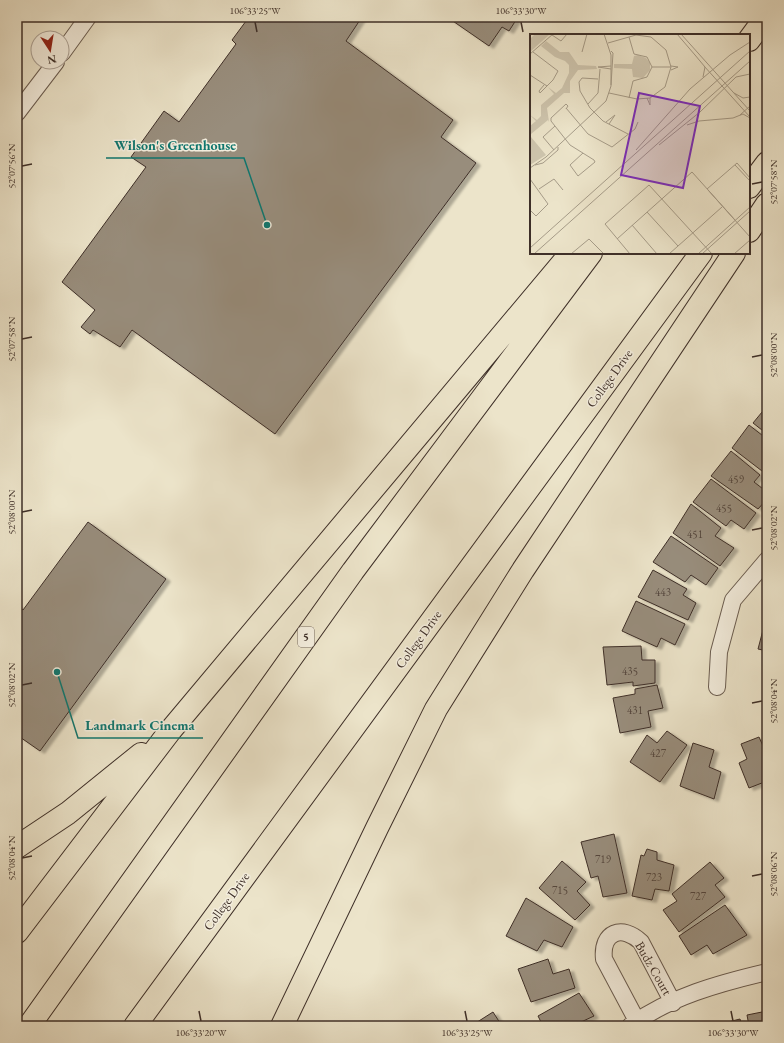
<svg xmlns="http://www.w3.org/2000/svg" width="784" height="1043" font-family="'EB Garamond',serif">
<defs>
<filter id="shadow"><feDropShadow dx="4.5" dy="2.5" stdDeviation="1" flood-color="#0004"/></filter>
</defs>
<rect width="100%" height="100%" fill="#ece4ca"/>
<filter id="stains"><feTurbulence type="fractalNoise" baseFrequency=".005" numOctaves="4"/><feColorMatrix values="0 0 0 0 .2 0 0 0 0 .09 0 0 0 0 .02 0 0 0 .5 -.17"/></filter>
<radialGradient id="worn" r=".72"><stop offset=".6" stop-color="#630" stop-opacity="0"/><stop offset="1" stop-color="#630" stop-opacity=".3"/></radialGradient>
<path fill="#988d7c" stroke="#3e2f28" filter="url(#shadow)" d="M249,17L253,21L256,17H362L346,41L453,120L441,137L476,163L275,434L132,330L120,347L93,330L90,334L81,327L95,310L62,282L146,167L131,157L164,111L179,122L236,44L232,40Z
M447,17H518L509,31L502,27L489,46Z
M767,406V434L753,423Z
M749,425L767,439V465L762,471L732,448Z
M731,451L760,475L754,482L767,492V499L758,509L711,476Z
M711,479L756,513L744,529L731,520L726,526L693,502Z
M691,504L721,528L715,536L734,548L720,566L673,533Z
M88,522L166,579L40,751L17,735V605L23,610Z
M671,536L718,568L706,585L691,575L685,582L653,562Z
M653,570L687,589L683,595L696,603L688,620L638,597Z
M636,601L685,624L675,645L661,638L657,647L622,631Z
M763,630L767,631V651L758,649Z
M641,646L642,660H655V683L633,686V682L607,685L603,647Z
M657,685L663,708L648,711L651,727L620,733L613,698L635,694V689Z
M667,731L687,745L660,782L630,762L647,735L657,743Z
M759,737L767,755V781L749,788L739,763L747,759L741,744Z
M693,743L714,750L709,767L721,772L714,799L680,786Z
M614,834L627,893L603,897L598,876L591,878L581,842Z
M647,849L657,852V860L674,865L669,891L655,889L652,900L632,896L641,855L644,856Z
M562,861L586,882L577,891L590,905L575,920L539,888Z
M710,862L724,878L715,885L725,897L679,932L663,910L677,901L672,894Z
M526,898L573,927L562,947L544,940L537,951L506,936Z
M725,905L747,935L713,954L707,945L691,955L679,936Z
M548,959L553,974L569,969L575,988L531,1002L518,969Z
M579,993L594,1016L581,1022L584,1026H543L538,1016Z
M767,1011V1026H749L747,1015Z
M493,1012L502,1026H471Z
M740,1019L742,1026H721L720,1024Z"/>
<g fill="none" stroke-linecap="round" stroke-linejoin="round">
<g stroke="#6a5c50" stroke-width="18">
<path id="street" d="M62,53L88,17
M17,113L56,62
M717,687L719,652L733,600L767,560
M637,1021L604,959C601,932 622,924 641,942L673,1003
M630,1026C669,997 720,983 767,972"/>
</g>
<g stroke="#3e2f28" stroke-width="24">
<path id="highway" d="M749,40L766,17
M749,187L767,163
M749,231L767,204
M17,847L68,813L141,754
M17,932L170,731L571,253
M29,1026L353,571L591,253
M135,1026L701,253
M282,1026L377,828L436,709L523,570L734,253"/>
</g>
<use href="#street" stroke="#f3eddd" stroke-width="16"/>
<use href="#highway" stroke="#ece4ca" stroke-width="22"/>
</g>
<path fill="none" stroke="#3e2f28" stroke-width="1.5" d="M255,22L257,32M521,22L523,32M22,166L32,164M752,184L762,182M22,339L32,337M752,357L762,355M22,512L32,510M752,530L762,528M22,685L32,683M752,703L762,701M22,858L32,856M752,876L762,874M199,1011L201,1021M465,1011L467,1021M731,1011L733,1021"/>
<g text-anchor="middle" stroke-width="3" stroke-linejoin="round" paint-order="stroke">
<g font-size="11" fill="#54463d">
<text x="736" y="483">459</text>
<text x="724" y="512">455</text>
<text x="695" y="538">451</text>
<text x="663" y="596">443</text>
<text x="630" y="675">435</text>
<text x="635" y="714">431</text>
<text x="658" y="757">427</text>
<text x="603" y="863">719</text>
<text x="654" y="881">723</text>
<text x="560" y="894">715</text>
<text x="698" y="900">727</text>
</g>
<rect fill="#f3eddd" stroke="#74685e" stroke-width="1" x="298" y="627" width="16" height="20" rx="3"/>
<g font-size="12" font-weight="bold" fill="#3e2f28">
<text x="306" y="641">5</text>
</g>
<g font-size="13" fill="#3e2f28" stroke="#f3eddd">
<text transform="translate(609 378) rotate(-54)" y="5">College Drive</text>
<text transform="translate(418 639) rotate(-54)" y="5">College Drive</text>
<text transform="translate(226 901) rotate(-54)" y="5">College Drive</text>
<text transform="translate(654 968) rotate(60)" y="5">Budz Court</text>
</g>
</g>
<g transform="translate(530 34)">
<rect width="220" height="220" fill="#ece4ca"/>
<path d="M5,0H20L1,17L0,5ZM16,7L30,18H39L48,31L66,32L67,35L48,36L40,47V59H34L17,74L19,88L18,86L1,100V103L16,121L0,131V92L6,87L0,81L7,86L11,82V71L24,60L18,53L26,59L32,54L39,39V31L35,27L25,23L11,12ZM108,21L116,24L120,29V36L113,44L103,43L102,35L84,34V30H102L104,22Z" fill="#cec5ae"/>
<path fill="none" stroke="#a69c89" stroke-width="1" d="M147,0L165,21M151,0L220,77M22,1L31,7L37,0M99,3L104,20L117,23L122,33L117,43L103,47L99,64M78,9L106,1L121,3L136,16L141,33L135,53L120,64L107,65L79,59M81,17L83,19L81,51M3,18L28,37L23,46L10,59L9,57L14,51M52,18L57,0M0,20L23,0M165,21L175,33L173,43M81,32L68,33L81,35M141,32L148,33L141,36M174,32L220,83M122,33H141M0,41L17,52M68,45L52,44L49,48L50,57L60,74L73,87L98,100M204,59L213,64L220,63M117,64L120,71V64M58,70L68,59L70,35M36,74L58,100L82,113L105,95L108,88M36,75L38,72L36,70L21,84V87L40,111L64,126L65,128L48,142L40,131L53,119M210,81L220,72M76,88L85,81L79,90M157,91L169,87L203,84L213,80L220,84M129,111L170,78L206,43L220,40M24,116L13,103L25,92M106,116L160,55L200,21L220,8M5,131L13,129L28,116V113M205,131L220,147M0,134L16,123L76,67L81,52V21L74,0M0,145L18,170L6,182L0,176M9,155L24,145L33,156M177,155L207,129L220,144M178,156L220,203M117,178L148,212M102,191L127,220M87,205L162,138L205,186M0,214L220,17M4,220L220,27M41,220L59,205L74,220M100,220L75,190L119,151L182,220M139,220L192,173M168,220L220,173M172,220L220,177M204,220L220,206"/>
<path fill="#7b2cbf" fill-opacity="0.15" stroke="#7b2cbf" stroke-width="2" d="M109,59L170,72L153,154L91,141Z"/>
<rect width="220" height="220" fill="none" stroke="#3e2f28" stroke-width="2"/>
</g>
<path fill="none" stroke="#0f766e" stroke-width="1.5" d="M267 225L244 158H106M57 672L78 738H203"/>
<g fill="#0f766e" stroke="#f3eddd" stroke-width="1.5">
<circle cx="267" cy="225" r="4"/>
<circle cx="57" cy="672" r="4"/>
</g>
<g font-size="14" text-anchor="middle" font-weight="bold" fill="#0f766e" stroke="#f3eddd" stroke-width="3" stroke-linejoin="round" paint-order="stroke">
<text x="175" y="150">Wilson's Greenhouse</text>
<text x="140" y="730">Landmark Cinema</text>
</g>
<rect width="784" height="1043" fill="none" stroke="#ece4ca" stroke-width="44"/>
<g transform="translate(50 50) rotate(168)"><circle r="19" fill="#f3eddd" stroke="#aba195"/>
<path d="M0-3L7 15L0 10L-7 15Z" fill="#8f2418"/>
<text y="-6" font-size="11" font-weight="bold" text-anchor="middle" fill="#3e2f28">N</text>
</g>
<rect x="22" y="22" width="740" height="999" fill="none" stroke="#3e2f28" stroke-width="1.5"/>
<g font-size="10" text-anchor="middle" fill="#3e2f28">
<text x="255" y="14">106°33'25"W</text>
<text x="521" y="14">106°33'30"W</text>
<text transform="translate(11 166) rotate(-90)" y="4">52°07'56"N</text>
<text transform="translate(773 182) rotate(-90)" y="4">52°07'58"N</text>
<text transform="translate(11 339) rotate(-90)" y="4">52°07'58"N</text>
<text transform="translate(773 355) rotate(-90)" y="4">52°08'00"N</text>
<text transform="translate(11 512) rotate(-90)" y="4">52°08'00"N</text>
<text transform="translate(773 528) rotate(-90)" y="4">52°08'02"N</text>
<text transform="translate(11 685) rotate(-90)" y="4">52°08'02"N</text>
<text transform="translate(773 701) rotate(-90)" y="4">52°08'04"N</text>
<text transform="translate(11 858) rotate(-90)" y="4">52°08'04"N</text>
<text transform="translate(773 874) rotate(-90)" y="4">52°08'06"N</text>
<text x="201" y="1036">106°33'20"W</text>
<text x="467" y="1036">106°33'25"W</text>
<text x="733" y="1036">106°33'30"W</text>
</g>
<rect width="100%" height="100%" filter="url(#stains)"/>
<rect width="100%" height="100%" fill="url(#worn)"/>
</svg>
